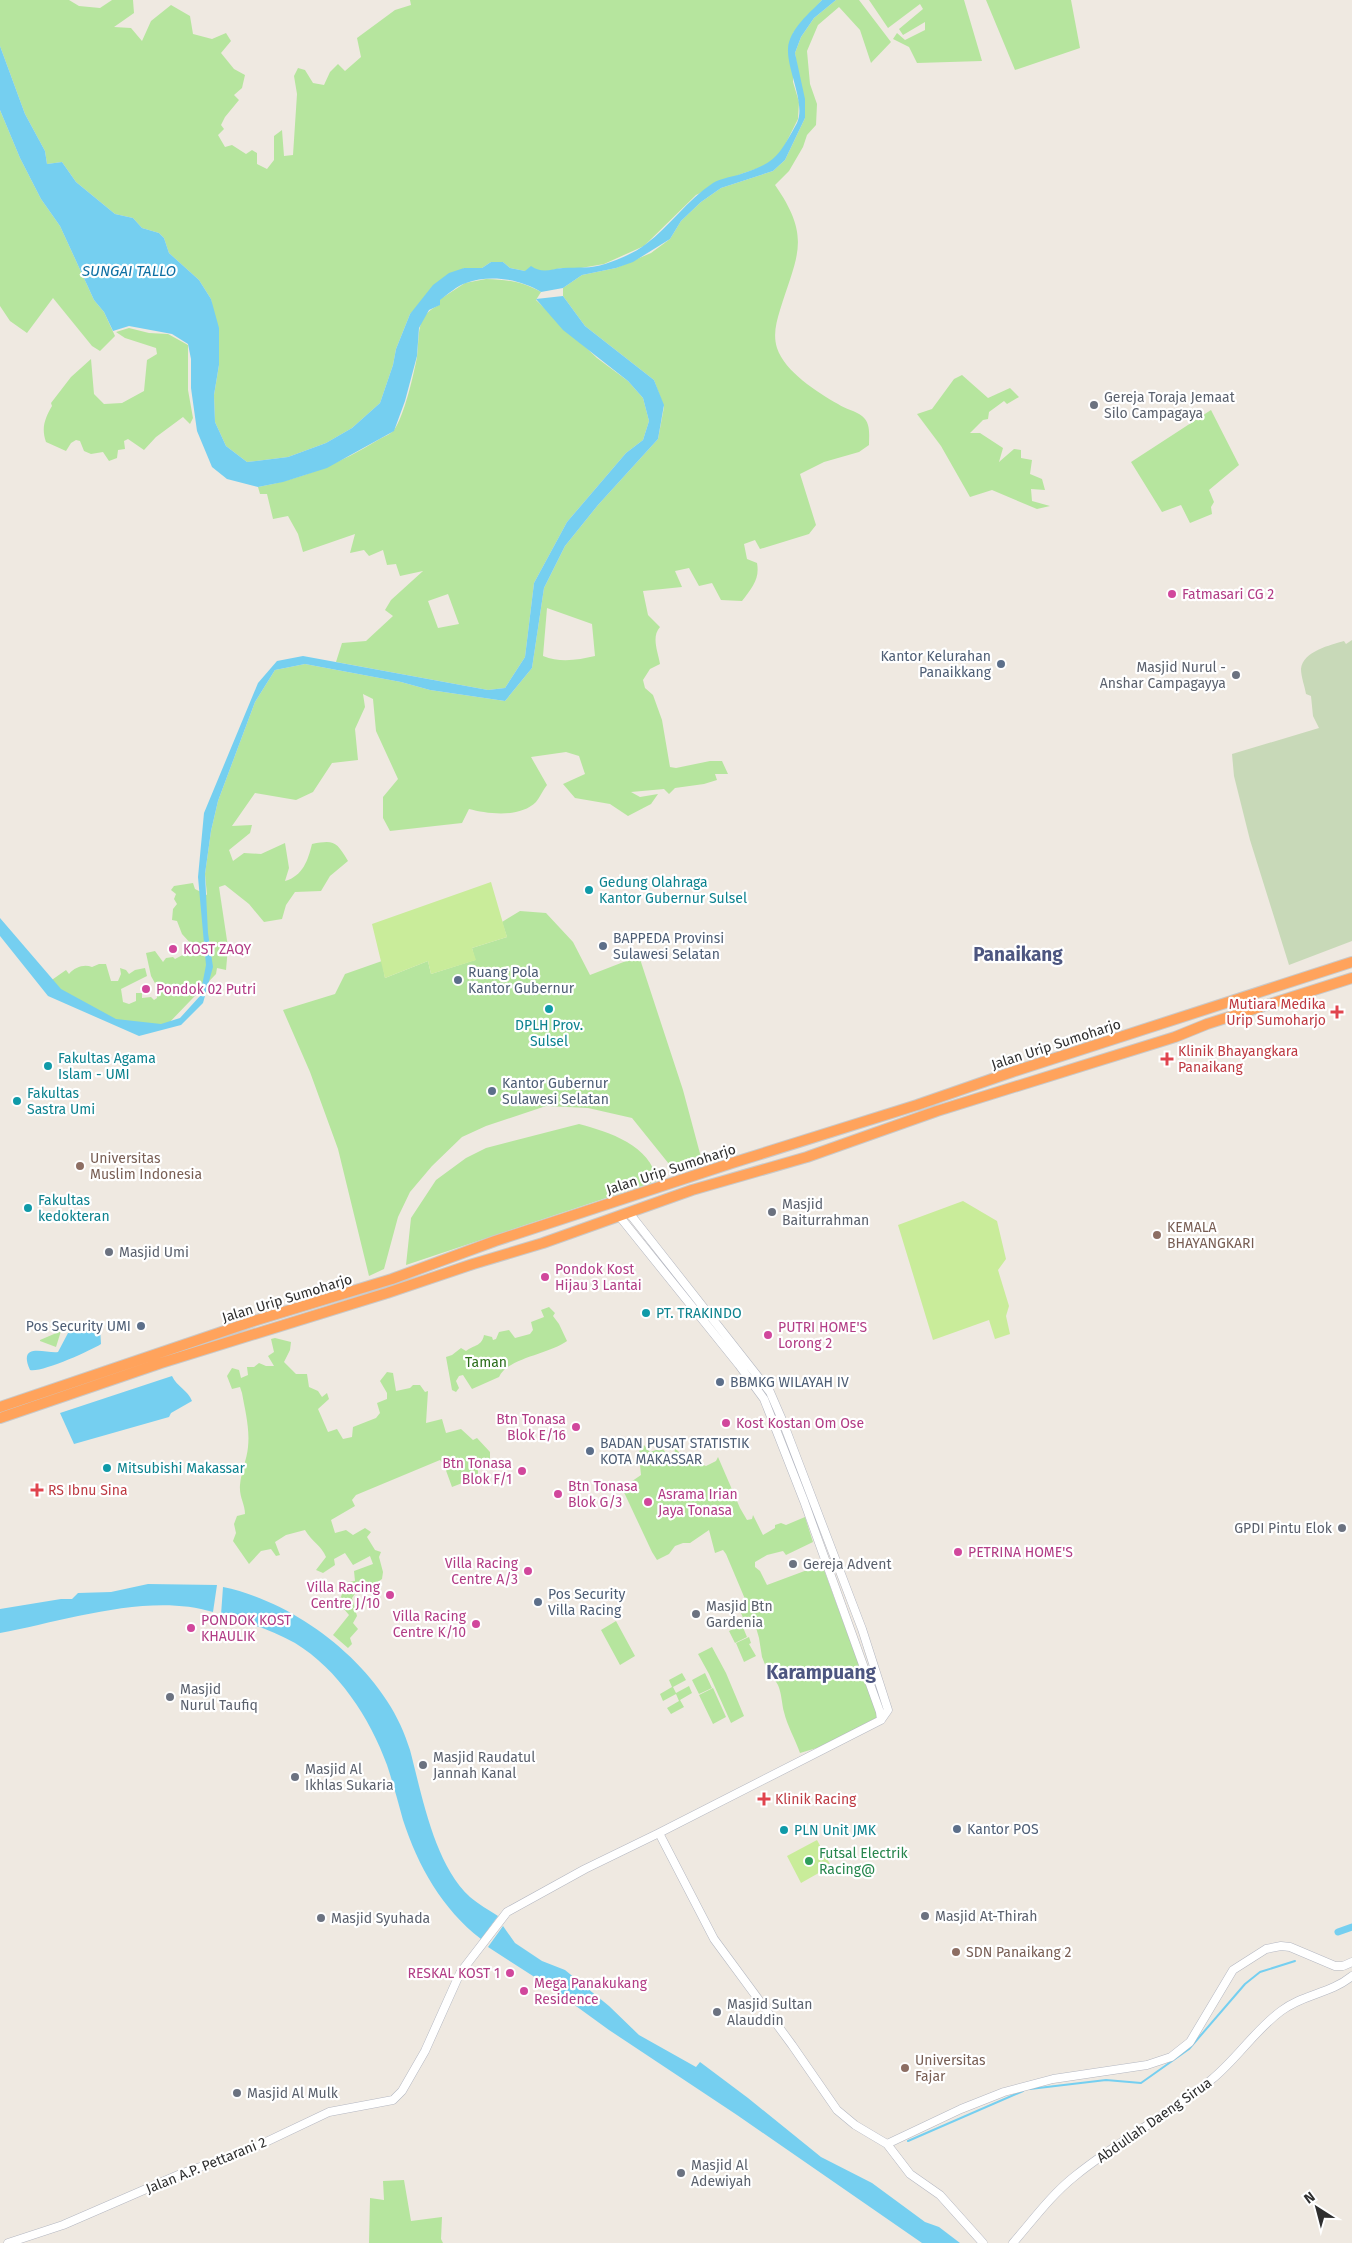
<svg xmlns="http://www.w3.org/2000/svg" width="1352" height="2243" font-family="'Fira Sans',sans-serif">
<rect width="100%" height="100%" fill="#efe9e1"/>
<path fill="#b6e59e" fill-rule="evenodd" d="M0,0H69L79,6L100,8L112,0H133L134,13L114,27L131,28L142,41L151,21L171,5L190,16L193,34L212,39L226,33L231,41L221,53L234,69L245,75L242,88L234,95L239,100L225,117L221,125L224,129L218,135L225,147L232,145L246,154L252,150L257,153V164L267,169L274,160V136L282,130L284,156L293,155L297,94L294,76L298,68L305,70L313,83L324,85L330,72L338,64L345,71L361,57L357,38L395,10L411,5L410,0H822L793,33V82L799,102L798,119L780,155L765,166L741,174L696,195L644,246L604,264L581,268H561L549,271H525L510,268L503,262H491L482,268H464L410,314L396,349L393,365L380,403L352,428L326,443L288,457L247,462L226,446L215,422L214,395L219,365L211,299L199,280L169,253L164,238L159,233L142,228L133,218L115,214L76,182L62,162L47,164L45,151L25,114L0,46Z
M836,0H859L891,42L871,63L860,30L839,7L818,25L807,51L810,84L817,104L816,125L807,135L803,147L789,171L775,185C812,238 797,255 780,310C776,323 773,335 777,348C785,372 817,392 838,404C845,409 856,411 862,416C871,423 869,435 869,445L859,452L824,462L800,474L816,525L809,534L760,549L755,540L744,544L747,559L757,563C760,579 752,588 742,601L721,600L712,583L699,586L689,568L675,571L682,587L643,591L648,615L660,627C651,637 658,652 660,664L650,669L643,680L645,688L653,695L662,720L670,767L676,768L710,761H722L728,774H715L717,780L704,784L675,788L669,794L664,789L631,792L640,797L658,794L651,804L628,816L610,804L575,798L563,784L585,774L579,756L566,752L531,757L547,785C543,790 540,797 536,802C520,818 488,814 469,809L462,823L390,831L383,818V797L398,779L376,731L373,699L363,694L365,707L355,729L358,760L332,763L313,792L296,800L255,793L232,826L252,825L250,833L229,850L233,861L244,853L261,854L285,843L289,868L285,881C303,876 308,860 312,844C334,840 336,841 348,861L330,876L321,891L295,892L286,905L282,919L264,922L249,904L225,885L219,887L228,947L226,970L217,968L216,974L166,1026L123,1024L46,984L66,970L69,974C75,967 84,964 92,967L99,964H106L111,981H118L121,974L120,968L126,970L129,974L135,970L145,968L147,976L121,989L123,1002L129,1004L136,1001V993H142V998L151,997L154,1000L157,998L156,985L151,976L146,953L155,951L163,962L166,958L173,957L175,959L192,950L193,946L182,934L177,921L172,920L173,909L177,904L174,899L176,894L171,890L174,886L193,883L195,889L207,895L205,874L211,831L218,801L255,702L275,670L305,664L401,682L430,690L505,701L532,668L544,588L565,546L598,505L658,439L664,407L654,380L585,326L563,296V288L582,275L616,268L651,253L670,239L681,221L701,202L721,188L773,171L785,160L805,118L795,53L801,37L814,18ZM547,608L592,624L595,656C578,660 560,663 543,656Z
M869,0H964L982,61L917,63L909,47L893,39L897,33L905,40L925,30V22L903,35L899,29L923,9L920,4L888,28Z
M986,0H1071L1080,48L1015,70Z
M0,110L20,158L41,199L60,226L94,300L104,312L115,336L100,351L92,346L53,298L27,333L10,321L0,306Z
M486,279C509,280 521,281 541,292L536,300L597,358L628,381L643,398L649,421L643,440L626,453L567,522L534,583L525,657L505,688L488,690L336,662L342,643L366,641L393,616L385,610L391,600L423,571L400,576L396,564L387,565L383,550L369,556L364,550L350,553L355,534L303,552L298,534L288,516L273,519L267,494H260L258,487C301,479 341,463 378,440C383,437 391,434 394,430C404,417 414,373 417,357C420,334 415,316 439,305V300L465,283ZM448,594L459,624L438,628L428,601Z
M129,328L149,333L168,334L188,345V390L193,418L190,424L183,417L156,437L144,450L128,439L124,441L125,449L118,450L117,458L109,461L103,452L91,454L84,451L80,441L76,440L71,443L66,451L46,442C41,428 45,418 52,406L51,403L71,377L91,359L94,394L104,404L122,403L144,391L147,360L157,354L156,348L125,338L116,332Z
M962,375L988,398L1010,388L1019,397L1007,404L1004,401L989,412L988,419L983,420L970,433H980L1003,448L999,462L1014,449L1021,450V458L1032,460L1030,474L1042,479L1045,490L1031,489L1032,501L1050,506L1037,509L992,490L970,497L941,446L917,414L932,409L954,379Z
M1211,410L1239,465L1209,490L1214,502L1211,507L1212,514L1190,523L1181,505L1162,512L1131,462Z
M520,911L546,913L573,942L590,975L639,956L683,1090L702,1161L683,1170L669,1164L632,1118L588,1108L546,1106L486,1126L462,1137L432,1166L410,1192L398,1217L384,1269L369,1276L338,1149L310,1072L283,1010L335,994L345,974L382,961L385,978L428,961L431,974L475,960L472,948L507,937L502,922Z
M579,1124C609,1132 651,1145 657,1181L406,1265L411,1218L436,1180L466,1158L486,1148Z
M549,1307L555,1313L553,1316L559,1324L567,1341C550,1354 507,1358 499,1377L472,1389L463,1375L459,1376L456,1381L459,1388L456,1392L452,1390L446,1357L452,1355L461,1348L466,1351C474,1345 482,1346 484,1335L492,1337L493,1340L496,1339L499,1332L509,1330L515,1338L530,1334L533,1330L531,1322L544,1317L541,1310Z
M61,1331L56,1347L40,1341V1340Z
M275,1338L291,1342L290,1350L284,1362L296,1374H307L309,1387L318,1391L322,1397L327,1393L329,1399L318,1409L328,1432L337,1429L343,1439L352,1437L353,1427L376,1418L380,1413L377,1403L387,1399V1393L380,1381L387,1372L393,1373L396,1391L410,1388L413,1385H420L425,1392L428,1391L426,1423L442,1419L446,1433L461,1429L473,1440L477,1438L490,1452V1463L478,1469V1475H470V1480L452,1487L444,1465L440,1460L356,1495L352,1500L355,1506L331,1520L335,1533L346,1530L353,1535L365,1528L371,1532L367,1537L375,1550L381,1552L379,1557L383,1572L382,1579L373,1585L372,1591L359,1588L352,1598L357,1616L353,1623L358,1629L350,1638L352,1644L348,1648L333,1635L349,1615L339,1603L331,1606L326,1604L330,1598L340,1599L347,1582L355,1581L354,1571L373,1564L370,1556L353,1565L345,1553L334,1559L335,1565L323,1573L316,1570L326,1557C322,1546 311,1541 305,1530L286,1535L275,1542L280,1555L276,1556L271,1549L261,1551L249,1564L233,1541L236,1533L234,1524L237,1516L245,1514C245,1504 239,1497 240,1485C241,1472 247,1459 248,1447C250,1429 245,1410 242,1393L240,1387L232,1389L227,1376L232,1368L239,1370L241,1378L248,1375L247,1367H254L259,1363L266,1366H274L268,1356L274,1352L271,1339Z
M644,1445L650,1452L662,1448L670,1458L674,1456L675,1449L677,1450L684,1458L690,1460L696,1458L701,1464L706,1466L716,1461L718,1457L740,1508L747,1520L752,1519L753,1515L763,1535L775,1528V1525L781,1523L786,1525L805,1517L813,1542L786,1555L783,1551L767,1555L755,1562V1567L760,1571L767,1585L818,1566L823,1567L878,1717L820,1747L800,1753C795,1739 787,1725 784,1712C781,1701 782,1682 770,1677L762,1657L759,1638L753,1617L744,1620L741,1613L745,1604V1599L726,1554L723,1550L715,1553L709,1530L690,1543H683L675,1546L669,1554L657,1560L652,1552L622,1488L641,1475L640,1465L645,1460L639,1452L640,1449Z
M616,1621L635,1656L620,1665L601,1630Z
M742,1625L747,1637L735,1643L729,1631Z
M749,1637L751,1643L749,1644L756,1656L744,1662L736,1643Z
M712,1647L726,1673L744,1716L731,1723L709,1674L698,1654Z
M682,1673L686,1680L673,1687L676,1693L689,1686L692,1693L680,1700L684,1707L671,1714L667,1708L679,1701L676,1694L663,1701L660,1694L672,1687L669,1680Z
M705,1673L712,1688L699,1694L692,1680Z
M713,1688L726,1717L713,1724L699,1695Z
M404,2180L411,2221L442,2217L441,2239L443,2243H369L370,2198L384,2200L383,2181Z"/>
<path fill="#c8d9b8" d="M1352,640V941L1289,965L1250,840L1234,776L1232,754L1319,728L1313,716L1311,696L1306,694C1305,687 1301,677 1301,669C1303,651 1331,645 1344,641L1346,644Z"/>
<path fill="#c9ec9a" d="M491,882L507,937L472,948L476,960L431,974L428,961L385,978L372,924Z
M963,1201L997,1221L1006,1259L998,1270L1009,1306L1006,1316L1010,1334L995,1339L989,1320L933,1340L898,1225Z
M817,1840L831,1866L801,1883L787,1856Z"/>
<path fill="#75cff0" d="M822,0H836L814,18L801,37L795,53L805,99V118L785,160L773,171L721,188L701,202L681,221L670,239L633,262L616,268L582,275L563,288L541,292C520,279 490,274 466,283C457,286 448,294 440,300V305L429,310L419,328L417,356L405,401L394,431L327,468L283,482L258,487L227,479L212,467L197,431L191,388V359L188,344L172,334L129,326L113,331L104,312L94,300L60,226L41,199L20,158L0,110V46L25,114L45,151L47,164L62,162L76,182L115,214L133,218L142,228L159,233L164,238L169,253L199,280L211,299L219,328V365L214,395L215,422L226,446L247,462L288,457L326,443L352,428L380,403L393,365L396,349L410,314L433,285L449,273L464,268H482L491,262H503L510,268L525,271L531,266C543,274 550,269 563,268C577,267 591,269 605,264C617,260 635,253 646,244C670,226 687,200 713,183C720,179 730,177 738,175C776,163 778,157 797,123C806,104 787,70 788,49C789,29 810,13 822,0Z
M563,296L585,326L654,380L664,405L658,439L598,505L565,546L544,588L532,668L505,701L430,690L401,682L305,664L275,670L255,702L218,801L211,831L205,874L208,933L213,967L203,1003L181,1025L139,1036L48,996L0,936V918L61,989L116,1019L161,1024L180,1018L200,996L206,965L198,877L204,813L258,683L277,661L303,656L488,690L505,688L525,657L534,583L567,522L626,453L643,440L649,421L643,398L628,381L563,330L536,299Z
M89,1324L100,1328L101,1344C90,1351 41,1373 30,1370C17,1341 47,1354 58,1352L68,1333L77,1331Z
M172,1376C177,1387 188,1390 192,1401L171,1413L169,1417L74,1444L60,1413Z
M148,1584L217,1585L213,1612C149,1592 64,1621 0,1633V1609L61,1599H72L78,1593L111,1592Z
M223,1587C301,1603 388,1672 410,1750C422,1795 434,1864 470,1897C478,1904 489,1910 498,1916L481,1939C442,1909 418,1866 403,1820C398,1802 393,1783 387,1765C370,1718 338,1669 295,1643C271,1629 247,1623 221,1615Z
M503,1926L515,1943L542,1961L565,1970L609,2006L639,2035L696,2067L700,2062L748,2098L821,2157L872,2183L925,2222L939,2227L960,2243H922L737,2115L609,2030L547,1985L488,1947Z"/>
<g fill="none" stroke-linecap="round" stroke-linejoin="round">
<path stroke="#75cff0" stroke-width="2" d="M1030,2089L1106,2080L1141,2083L1189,2049L1245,1984L1260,1972L1295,1961
M908,2141L1023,2091"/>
<path stroke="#75cff0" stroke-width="7" d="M1338,1932L1352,1927"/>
<g stroke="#b4b7c1" stroke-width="9">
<path id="secondary" d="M630,1214L770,1392L783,1422L862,1629L888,1710L881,1720L659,1833L714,1939L792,2045L837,2110L855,2125L887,2144L910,2174L940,2195L983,2243
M620,1217L739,1365L764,1399L804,1501L880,1712L881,1720
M887,2144L961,2109L1004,2092L1053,2079L1147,2065L1171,2057L1190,2042L1233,1970L1266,1949L1281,1946L1290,1947L1335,1966H1343L1352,1962
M8,2243L63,2225L183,2173L249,2150L329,2112L393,2100L402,2091L425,2051L460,1973L507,1912L585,1869L659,1833
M1013,2243C1033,2220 1051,2195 1075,2176C1118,2141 1168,2115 1211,2080C1237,2059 1254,2031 1281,2011C1303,1994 1330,1994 1352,1976"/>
</g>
<g stroke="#c9c9c9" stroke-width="12">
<path id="highway" d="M0,1407L257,1320L392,1279L495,1241L732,1163L917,1105L1012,1072L1352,962
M0,1418L161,1363L387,1293L473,1264L543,1243L692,1190L807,1157L937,1111L1175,1037L1207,1024L1352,978"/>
</g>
<use href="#secondary" stroke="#fff" stroke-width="8"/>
<use href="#highway" stroke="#ffa35c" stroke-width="10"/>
</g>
<g fill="#6b7280" stroke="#fff" stroke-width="2">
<circle cx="1094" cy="405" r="5"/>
<circle cx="1236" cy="675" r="5"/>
<circle cx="772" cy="1212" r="5"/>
<circle cx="109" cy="1252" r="5"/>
<circle cx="1342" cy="1528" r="5"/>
<circle cx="793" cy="1564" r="5"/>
<circle cx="696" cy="1614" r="5"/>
<circle cx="170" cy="1697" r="5"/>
<circle cx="423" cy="1765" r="5"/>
<circle cx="295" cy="1777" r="5"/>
<circle cx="925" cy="1916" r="5"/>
<circle cx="321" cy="1918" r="5"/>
<circle cx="717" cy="2012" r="5"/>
<circle cx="237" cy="2093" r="5"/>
<circle cx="681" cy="2173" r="5"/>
</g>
<g fill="#d1479c" stroke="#fff" stroke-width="2">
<circle cx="1172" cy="594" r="5"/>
<circle cx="173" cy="949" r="5"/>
<circle cx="146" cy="989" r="5"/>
<circle cx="545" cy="1277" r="5"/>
<circle cx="768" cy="1335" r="5"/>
<circle cx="726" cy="1423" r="5"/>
<circle cx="576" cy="1427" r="5"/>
<circle cx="522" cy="1471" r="5"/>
<circle cx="558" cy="1494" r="5"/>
<circle cx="648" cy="1502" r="5"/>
<circle cx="958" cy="1552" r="5"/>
<circle cx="528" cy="1571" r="5"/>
<circle cx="390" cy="1595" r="5"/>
<circle cx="476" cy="1624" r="5"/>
<circle cx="191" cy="1628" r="5"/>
<circle cx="510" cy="1973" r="5"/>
<circle cx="524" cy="1991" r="5"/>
</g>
<g fill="#5c6f8a" stroke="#fff" stroke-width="2">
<circle cx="1001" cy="664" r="5"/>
<circle cx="603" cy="946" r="5"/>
<circle cx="458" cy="980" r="5"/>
<circle cx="492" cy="1091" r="5"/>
<circle cx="141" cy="1326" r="5"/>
<circle cx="720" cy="1382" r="5"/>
<circle cx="590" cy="1451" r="5"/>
<circle cx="538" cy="1602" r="5"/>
<circle cx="957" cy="1829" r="5"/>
</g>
<g fill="#0f9aa8" stroke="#fff" stroke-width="2">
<circle cx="589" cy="890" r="5"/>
<circle cx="549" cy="1009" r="5"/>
<circle cx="48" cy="1066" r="5"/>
<circle cx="17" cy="1101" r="5"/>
<circle cx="28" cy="1208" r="5"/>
<circle cx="646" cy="1313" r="5"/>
<circle cx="107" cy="1468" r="5"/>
<circle cx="784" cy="1830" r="5"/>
</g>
<g fill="#e0444e" stroke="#fff" stroke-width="2">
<path d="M1334.5 1004.5h5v5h5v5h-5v5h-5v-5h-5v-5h5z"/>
<path d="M1164.5 1051.5h5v5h5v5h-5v5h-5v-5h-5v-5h5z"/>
<path d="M34.5 1482.5h5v5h5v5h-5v5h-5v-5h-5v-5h5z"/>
<path d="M761.5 1791.5h5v5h5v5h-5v5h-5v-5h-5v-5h5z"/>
</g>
<g fill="#8d6e63" stroke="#fff" stroke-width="2">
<circle cx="80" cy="1166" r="5"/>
<circle cx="1157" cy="1235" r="5"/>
<circle cx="956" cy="1952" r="5"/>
<circle cx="905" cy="2068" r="5"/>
</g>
<circle fill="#2e9e5b" stroke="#fff" stroke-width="2" cx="809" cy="1861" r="5"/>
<g text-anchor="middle" stroke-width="4.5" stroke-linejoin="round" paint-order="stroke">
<g font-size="14" fill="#5b616d" stroke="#fff" text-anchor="start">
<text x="1104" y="402">Gereja Toraja Jemaat<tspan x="1104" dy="16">Silo Campagaya</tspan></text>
<text x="1226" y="672" text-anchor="end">Masjid Nurul -<tspan x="1226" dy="16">Anshar Campagayya</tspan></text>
<text x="782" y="1209">Masjid<tspan x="782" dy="16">Baiturrahman</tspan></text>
<text x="119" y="1257">Masjid Umi</text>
<text x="1332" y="1533" text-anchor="end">GPDI Pintu Elok</text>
<text x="803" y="1569">Gereja Advent</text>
<text x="706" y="1611">Masjid Btn<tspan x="706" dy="16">Gardenia</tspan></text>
<text x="180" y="1694">Masjid<tspan x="180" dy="16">Nurul Taufiq</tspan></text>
<text x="433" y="1762">Masjid Raudatul<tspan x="433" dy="16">Jannah Kanal</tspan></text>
<text x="305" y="1774">Masjid Al<tspan x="305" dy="16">Ikhlas Sukaria</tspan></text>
<text x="935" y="1921">Masjid At-Thirah</text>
<text x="331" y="1923">Masjid Syuhada</text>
<text x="727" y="2009">Masjid Sultan<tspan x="727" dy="16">Alauddin</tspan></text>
<text x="247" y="2098">Masjid Al Mulk</text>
<text x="691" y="2170">Masjid Al<tspan x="691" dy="16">Adewiyah</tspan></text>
</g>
<g font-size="14" fill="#b23c85" stroke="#fff" text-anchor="start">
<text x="1182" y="599">Fatmasari CG 2</text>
<text x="183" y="954">KOST ZAQY</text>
<text x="156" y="994">Pondok 02 Putri</text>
<text x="555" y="1274">Pondok Kost<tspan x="555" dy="16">Hijau 3 Lantai</tspan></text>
<text x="778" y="1332">PUTRI HOME'S<tspan x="778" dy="16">Lorong 2</tspan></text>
<text x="566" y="1424" text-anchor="end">Btn Tonasa<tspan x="566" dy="16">Blok E/16</tspan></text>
<text x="736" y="1428">Kost Kostan Om Ose</text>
<text x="512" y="1468" text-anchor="end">Btn Tonasa<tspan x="512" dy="16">Blok F/1</tspan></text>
<text x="568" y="1491">Btn Tonasa<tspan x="568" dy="16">Blok G/3</tspan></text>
<text x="658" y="1499">Asrama Irian<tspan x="658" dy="16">Jaya Tonasa</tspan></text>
<text x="968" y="1557">PETRINA HOME'S</text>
<text x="518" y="1568" text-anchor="end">Villa Racing<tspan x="518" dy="16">Centre A/3</tspan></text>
<text x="380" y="1592" text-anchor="end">Villa Racing<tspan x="380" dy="16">Centre J/10</tspan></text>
<text x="466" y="1621" text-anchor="end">Villa Racing<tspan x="466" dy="16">Centre K/10</tspan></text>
<text x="201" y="1625">PONDOK KOST<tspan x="201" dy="16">KHAULIK</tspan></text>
<text x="500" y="1978" text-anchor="end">RESKAL KOST 1</text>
<text x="534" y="1988">Mega Panakukang<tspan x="534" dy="16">Residence</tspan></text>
</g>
<g font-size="14" fill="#4e5e75" stroke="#fff" text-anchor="start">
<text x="991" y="661" text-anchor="end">Kantor Kelurahan<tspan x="991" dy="16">Panaikkang</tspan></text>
<text x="613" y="943">BAPPEDA Provinsi<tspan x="613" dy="16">Sulawesi Selatan</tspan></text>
<text x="468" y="977">Ruang Pola<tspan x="468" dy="16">Kantor Gubernur</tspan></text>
<text x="502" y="1088">Kantor Gubernur<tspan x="502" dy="16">Sulawesi Selatan</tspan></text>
<text x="131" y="1331" text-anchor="end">Pos Security UMI</text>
<text x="730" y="1387">BBMKG WILAYAH IV</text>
<text x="600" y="1448">BADAN PUSAT STATISTIK<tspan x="600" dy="16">KOTA MAKASSAR</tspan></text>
<text x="548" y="1599">Pos Security<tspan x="548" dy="16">Villa Racing</tspan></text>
<text x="967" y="1834">Kantor POS</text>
</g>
<g font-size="14" fill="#0d838f" stroke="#fff" text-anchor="start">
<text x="599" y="887">Gedung Olahraga<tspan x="599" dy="16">Kantor Gubernur Sulsel</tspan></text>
<text x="549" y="1030" text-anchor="middle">DPLH Prov.<tspan x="549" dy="16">Sulsel</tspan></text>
<text x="58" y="1063">Fakultas Agama<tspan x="58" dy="16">Islam - UMI</tspan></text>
<text x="27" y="1098">Fakultas<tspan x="27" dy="16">Sastra Umi</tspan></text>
<text x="38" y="1205">Fakultas<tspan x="38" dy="16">kedokteran</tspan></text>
<text x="656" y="1318">PT. TRAKINDO</text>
<text x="117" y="1473">Mitsubishi Makassar</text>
<text x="794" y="1835">PLN Unit JMK</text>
</g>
<g font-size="14" fill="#be3a42" stroke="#fff" text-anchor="start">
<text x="1326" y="1009" text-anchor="end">Mutiara Medika<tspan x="1326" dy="16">Urip Sumoharjo</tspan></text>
<text x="1178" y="1056">Klinik Bhayangkara<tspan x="1178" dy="16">Panaikang</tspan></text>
<text x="48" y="1495">RS Ibnu Sina</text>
<text x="775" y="1804">Klinik Racing</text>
</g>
<g font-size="14" fill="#2e2e2e" stroke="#fff">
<text transform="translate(1056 1044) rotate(-18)" y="5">Jalan Urip Sumoharjo</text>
<text transform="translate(671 1169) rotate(-18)" y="5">Jalan Urip Sumoharjo</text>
<text transform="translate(287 1298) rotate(-17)" y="5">Jalan Urip Sumoharjo</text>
<text transform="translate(1154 2120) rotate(-35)" y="5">Abdullah Daeng Sirua</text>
<text transform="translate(206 2165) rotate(-22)" y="5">Jalan A.P. Pettarani 2</text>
</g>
<g font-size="14" fill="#785e54" stroke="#fff" text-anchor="start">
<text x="90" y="1163">Universitas<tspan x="90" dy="16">Muslim Indonesia</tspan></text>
<text x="1167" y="1232">KEMALA<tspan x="1167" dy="16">BHAYANGKARI</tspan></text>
<text x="966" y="1957">SDN Panaikang 2</text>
<text x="915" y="2065">Universitas<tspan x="915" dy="16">Fajar</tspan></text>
</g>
<g font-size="14" fill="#2c6e1b" stroke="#fff">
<text x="486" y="1367">Taman</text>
</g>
<g font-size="14" fill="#27864d" stroke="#fff" text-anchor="start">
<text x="819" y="1858">Futsal Electrik<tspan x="819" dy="16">Racing@</tspan></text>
</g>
<g font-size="15" font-style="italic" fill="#0d6fa3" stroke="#fff">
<text x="129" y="276">SUNGAI TALLO</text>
</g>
<g font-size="19" font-weight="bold" fill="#4d5680" stroke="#fff">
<text x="1018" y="961">Panaikang</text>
<text x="821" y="1679">Karampuang</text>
</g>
</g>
<g transform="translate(1317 2208) rotate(324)" stroke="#ffffff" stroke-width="4" paint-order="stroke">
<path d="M0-4L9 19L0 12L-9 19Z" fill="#2e2e2e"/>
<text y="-8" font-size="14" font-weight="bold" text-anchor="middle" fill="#2e2e2e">N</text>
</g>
</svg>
